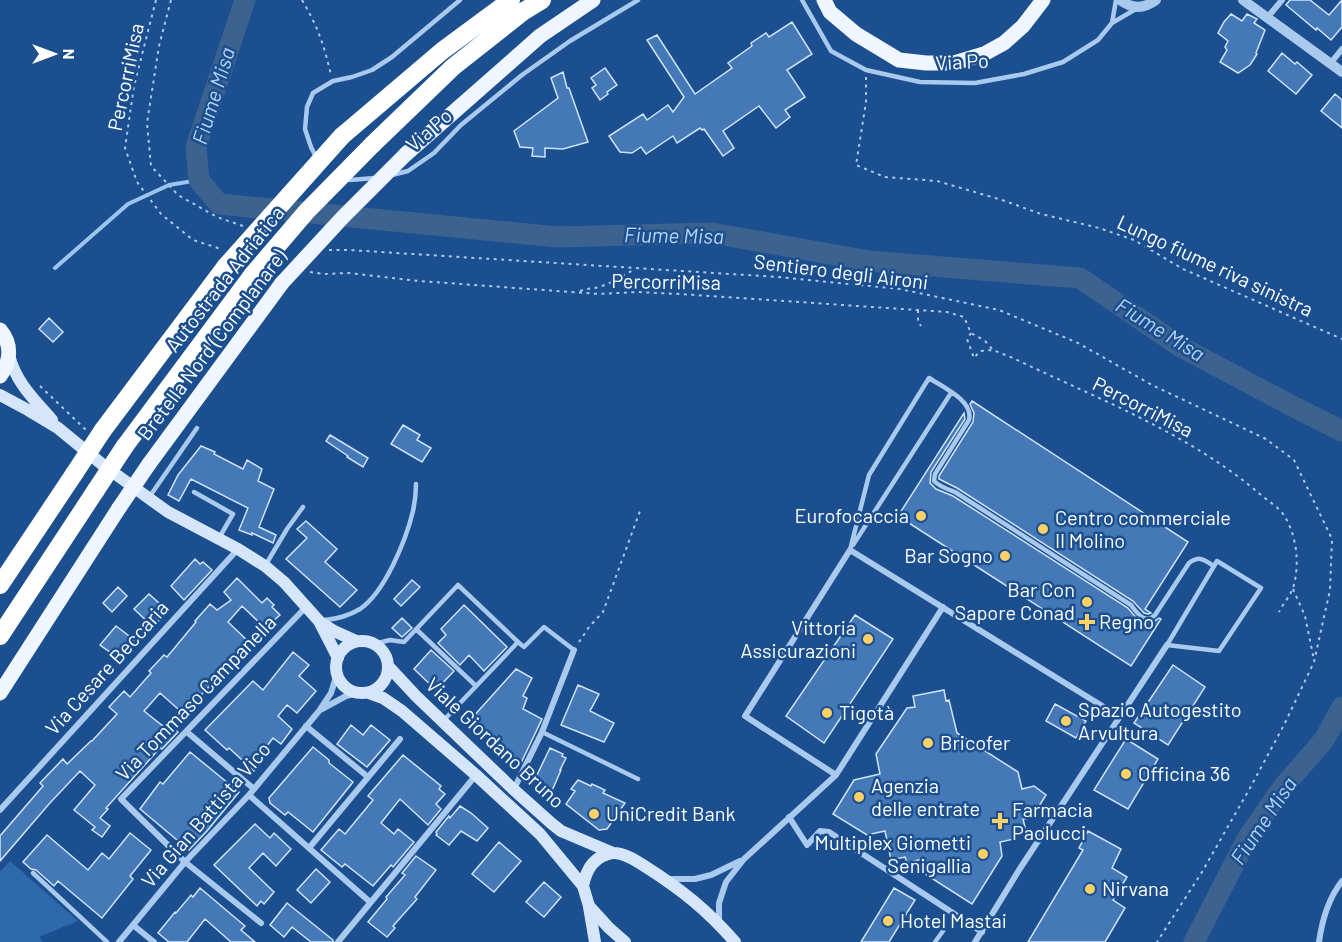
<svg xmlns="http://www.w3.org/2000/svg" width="1342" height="942" font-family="Barlow,sans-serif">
<rect width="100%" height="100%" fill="#1b4f8f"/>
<path fill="#2e69ad" d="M10,861L78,921L39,937L43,942H0V872Z"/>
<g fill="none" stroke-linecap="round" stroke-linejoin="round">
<path stroke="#9cc4f0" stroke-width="4" d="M55,268L128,204L169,185L199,180"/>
<path stroke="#3c6290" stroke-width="21" d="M245,0L196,147L199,180L219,204L558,237L712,233L869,261L1080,278L1181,347L1296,408L1342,431
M1194,942L1248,837L1283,787L1324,740L1342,707"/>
</g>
<path fill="#4478b7" stroke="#cfe3fa" stroke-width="1.5" d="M1290,0H1310L1329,15L1342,0V27L1331,40L1317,28L1316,30L1286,5Z
M1231,14L1242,21L1247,14L1257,19L1254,23L1265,30L1256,53L1257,54L1250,65L1238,73L1220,62L1227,50L1225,47L1228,41L1218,33L1224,22Z
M792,22L812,54L787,70L805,97L785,110L790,117L776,128L759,106L723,131L734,148L723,156L704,129L702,130L700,128L677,143L673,136L646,154L641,147L632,153L620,152L609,136L643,114L647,120L668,105L673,112L684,97L647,40L657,35L695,94L732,68L728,63L752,46L751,43L766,33L769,37Z
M1282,53L1295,64L1297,62L1312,75L1296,94L1268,71Z
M605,68L617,85L607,92L608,94L600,100L592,88L596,85L591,78Z
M563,72L567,88H569L588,142L563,149L545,148V157L532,156L533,148L520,147L514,131L558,98L551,78Z
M1335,94L1342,100V128L1321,111Z
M49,318L63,332L53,342L39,329Z
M972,401L1188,542L1145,609L1151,613L1148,614L1144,613L1133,601L957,488L939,479V476L973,422L974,413L970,404Z
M964,413L965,419L931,472L930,483L936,489L953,496L1128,608L1139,621L1148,623L1153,622L1159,618L1161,619L1131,666L898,516Z
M403,425L420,435L417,440L431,448L422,462L391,444Z
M330,435L368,458L363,467L347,457L348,456L326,441Z
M201,446L215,452L214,454L243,469L247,460L262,469L258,481L274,489L259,527L276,535L273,543L252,533V535L239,530L248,508L191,479L179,501L168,495L178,475Z
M306,521L337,549L325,562L357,590L340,607L286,559L307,538L297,529Z
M195,559L200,564L203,562L212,570L184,600L171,586Z
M237,578L262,603L267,598L274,605L272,607L280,615L265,628L242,606L228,622L251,644L199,697L202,700L187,717L160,693L144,711L163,726L167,724L178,732L162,749L160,748L106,808L108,809L100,818L110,826L102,837L92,830L95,827L74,810L95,785L80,771L49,804L0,861V836L43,786L40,783L63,759L67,764L91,741H92L117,714L109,707L124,691L130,697L151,673L149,671L164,655L167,657L196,622L195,621L210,604L217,610L231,600L224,592Z
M412,580L420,587L401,606L394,599Z
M118,587L127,596L112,612L103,603Z
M149,594L168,611L153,627L134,609Z
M464,605L507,647L484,671L469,655L460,665L438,643L446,635L441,629Z
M855,615L893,639L824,743L786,716Z
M402,618L412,628L402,637L392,628Z
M116,626L137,642L117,657L100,645Z
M431,650L454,671L436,690L414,669Z
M293,652L309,665L299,676L316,691L297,713L287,705L278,716L292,729L281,744L273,738L263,751V760L254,771L229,748L227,750L205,730L253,681L263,690Z
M1173,665L1205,687L1168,745L1134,723Z
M516,669L532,678L523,696L527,698L523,709L542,719L521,763L472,718Z
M578,685L599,694L590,711L614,723L604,742L561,725Z
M944,690L946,701L949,700L957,733L1018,772L1022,789L1034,786L1046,795L1038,808L1029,809L1030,818L1023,819L1026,831L1013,833L1014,839L1000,842L1002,856L972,904L925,874L922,859L907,863L905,857L891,860L885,831L867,835L833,814L854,780L880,774L876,754L907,708L915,707L913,696Z
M1055,704L1086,721L1076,738L1046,721Z
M351,725L363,735L371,725L390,740L367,767L337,744Z
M1126,739L1158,759L1128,809L1094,790Z
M313,747L329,760V763L353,782L313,832L288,812L285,815L270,803L269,798Z
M550,748L563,754L562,756L566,758L560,770H561L551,793L536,777Z
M190,752L239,792L207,831L189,850L140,809L160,782L163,784Z
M403,755L441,786L439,789L445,794L436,804L441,809L428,825L400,799L381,823L394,834L398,829L414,842L393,867L391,865L373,886L345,864L342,867L321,850L339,829L345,834L373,800L368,796Z
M578,780L591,786L592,784L605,790L603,793L625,803L607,829L599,830L566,804L575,791L571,789Z
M460,806L471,813L488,828L477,841L461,831L449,845L436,835L437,834L436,832L449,816L450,818Z
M255,824L270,838L274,833L291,849L276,866L263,853L249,868L274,892L264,904L261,901L257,906L214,865Z
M1088,831L1121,849L1112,868L1127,877L1113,900L1125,908L1105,942H1028L1083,850L1079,848Z
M130,833L151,850L130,876L133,879L102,918L58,881L54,886L36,870L31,869L23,862L47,835L88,870L102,853L109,859Z
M499,842L521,861L494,892L472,874Z
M416,856L436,870L415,897L417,899L393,926L395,928L387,937L368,922L387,899L386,897L405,875L402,873Z
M316,869L330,882L311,903L297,890Z
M544,882L561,897L544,917L526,902Z
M200,888L245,926L241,930L255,942H231L205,919L187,942H169L158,933L175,912L176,913L191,895L193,897Z
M894,888L915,900L889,942H861Z
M287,903L333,940V942H311L292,927L284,937L270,925Z"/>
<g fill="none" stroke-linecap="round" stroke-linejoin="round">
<path stroke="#a9c9ee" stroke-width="2" stroke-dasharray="3 4.5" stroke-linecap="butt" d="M156,0L134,86L125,148L137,182L161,214L193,240L221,249
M171,0L159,46L147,123L151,166L178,195L217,217L243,226
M302,0C318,27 324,45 331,75
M866,77V102L856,165L885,177L937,181L1002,200L1041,214L1099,228L1134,240L1183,269L1342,339
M329,250H349L778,277L900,289L999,310L1078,343L1152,385L1266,439L1294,460L1332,539L1330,590L1314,662L1284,725L1250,788L1202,872L1157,942
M310,272L325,274L348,273L419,281L599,294L637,292L679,294L947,312L964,317L971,333L985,341L993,350L1013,358C1098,399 1189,433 1261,495C1268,501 1280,508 1285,517C1297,537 1300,565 1293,588C1290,596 1283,604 1279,612
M580,291C587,288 592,289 599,287C612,283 624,275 635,269
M918,310V322L921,326
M971,333L967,339L974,358L980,351L993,350
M40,386L86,430
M1293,589L1305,616L1314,660
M579,642L589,627L603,612L640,511"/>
<path stroke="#a9c9ee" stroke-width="4.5" d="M802,0L831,51L866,70L920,82L975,83L1024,74L1063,62L1098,40L1112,23L1136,9
M1112,23L1116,0
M317,159L311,147L305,129L307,107L313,93L333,81L352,77L372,70L392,57L460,0
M392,175L408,171L434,153L461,125L522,75L570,41L638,0
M345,179L350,180L375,178
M194,492L233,514L219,538
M150,496L197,428
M853,545L951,393
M850,550L869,475L929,378C943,387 974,401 969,420L935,474L934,481C940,487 947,489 955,492L1131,605C1137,613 1145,625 1155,615L1189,563C1200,555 1204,560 1214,566
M1217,561L1261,588L1219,651L1167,645Z
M265,566L287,529L303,507
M325,620C337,619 350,615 360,609C385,592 406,540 413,511C415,502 416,493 416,484
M416,629L476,686
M518,642L524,647L544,627L574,650
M374,644L390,640L404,642L458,585L518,642L443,721
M542,732L638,779
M33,873L107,942
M935,942L943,931"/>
<path stroke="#a9c9ee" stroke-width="6" d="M1267,18L1282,0
M1330,64L1342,49
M322,709L346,696L357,693
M306,726L368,777
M187,732L254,789
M836,775L943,607
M514,789L542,732L574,650
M249,795L370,902
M0,810L238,549
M789,817L807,845L820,831L829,832L982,932
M309,848L400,739
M667,879H695L711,875L740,861
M261,923L185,862L121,799L306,607
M719,923V903L726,882L744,859L836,775L745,716L850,550L1120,717
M133,925L154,942
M119,942L185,862L249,795L319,711L331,693L337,674
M338,942L476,775
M975,942L1019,870L1167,645
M1319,942C1322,920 1328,899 1342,881"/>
<path stroke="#a9c9ee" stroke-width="10" d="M1120,0C1132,9 1144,9 1156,0
M1243,0L1342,72"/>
<path stroke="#d6e6fa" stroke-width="12" d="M9,355C16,383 34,399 52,420
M0,395L28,410L58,428L103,465L168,512L238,549L265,566L284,582L319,621L338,658
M320,622L334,631L356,641
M336 667a26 26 0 1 1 52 0a26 26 0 1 1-52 0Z
M389,667L416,696L513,789L551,823L561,831L613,853
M369,693L383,698L402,711L476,775L540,834L583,886L589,906L609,928L625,942
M583,886C586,870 594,856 612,853C623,852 637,861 646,867C682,890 707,910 735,942
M589,907L595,942"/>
<path stroke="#f0f6ff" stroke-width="15" d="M824,0L830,12L856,34L899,60L926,63H954L984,54L1004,43L1023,26L1043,0
M406,154L540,36L593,0
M0,330C12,344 11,361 0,376
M149,464L282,283
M0,693L119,508"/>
<path stroke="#fff" stroke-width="18" d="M342,136L442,51L511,0
M373,144L453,67L524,11L542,0
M103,430L226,266
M125,446L253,274
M0,585L74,474
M0,636L96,490"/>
<path stroke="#f0f6ff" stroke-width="15" d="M282,283L343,217L406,154
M119,508L149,464"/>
<path stroke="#fff" stroke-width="18" d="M226,266L342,136
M253,274L307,211L373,144
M74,474L103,430
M96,490L125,446"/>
</g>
<g fill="#ffd166" stroke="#1b4f8f" stroke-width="2">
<circle cx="921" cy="516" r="6"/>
<circle cx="1043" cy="529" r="6"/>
<circle cx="1005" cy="556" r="6"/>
<circle cx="1087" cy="602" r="6"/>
<path d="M1084 613h6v6h6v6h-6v6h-6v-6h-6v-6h6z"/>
<circle cx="868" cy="639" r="6"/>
<circle cx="827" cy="713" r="6"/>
<circle cx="1066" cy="721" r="6"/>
<circle cx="928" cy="743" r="6"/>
<circle cx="1126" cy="774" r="6"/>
<circle cx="859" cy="797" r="6"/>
<circle cx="594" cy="814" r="6"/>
<path d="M997 812h6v6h6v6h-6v6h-6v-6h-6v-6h6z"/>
<circle cx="983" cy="854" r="6"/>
<circle cx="1090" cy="889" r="6"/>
<circle cx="888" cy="921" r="6"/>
</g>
<g text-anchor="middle" stroke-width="5" stroke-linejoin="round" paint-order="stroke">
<g font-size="20" fill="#fff" stroke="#1b4f8f">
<text transform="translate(962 62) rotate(-3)" y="7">Via Po</text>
<text transform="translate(126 77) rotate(-78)" y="7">PercorriMisa</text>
<text transform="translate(429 130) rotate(-41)" y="7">Via Po</text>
<text transform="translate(1215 266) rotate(25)" y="7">Lungo fiume riva sinistra</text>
<text transform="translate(841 272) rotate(7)" y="7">Sentiero degli Aironi</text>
<text transform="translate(225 279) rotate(-52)" y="7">Autostrada Adriatica</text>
<text transform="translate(666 282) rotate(1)" y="7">PercorriMisa</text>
<text transform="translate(212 345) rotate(-53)" y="7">Bretella Nord (Complanare)</text>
<text transform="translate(1143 407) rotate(27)" y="7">PercorriMisa</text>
<text transform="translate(107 668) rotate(-48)" y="7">Via Cesare Beccaria</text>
<text transform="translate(196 698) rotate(-46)" y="7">Via Tommaso Campanella</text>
<text transform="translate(495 743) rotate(43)" y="7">Viale Giordano Bruno</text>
<text transform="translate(206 815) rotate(-49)" y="7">Via Gian Battista Vico</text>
</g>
<g font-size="20" fill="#fff" stroke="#1b4f8f" text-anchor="start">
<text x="909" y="523" text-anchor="end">Eurofocaccia</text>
<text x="1055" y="525">Centro commerciale<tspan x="1055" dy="23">Il Molino</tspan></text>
<text x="993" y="563" text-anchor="end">Bar Sogno</text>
<text x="1075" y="597" text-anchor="end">Bar Con<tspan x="1075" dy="23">Sapore Conad</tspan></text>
<text x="1099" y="629">Regno</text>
<text x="856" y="635" text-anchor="end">Vittoria<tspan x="856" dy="23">Assicurazioni</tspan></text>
<text x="1078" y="717">Spazio Autogestito<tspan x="1078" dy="23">Arvultura</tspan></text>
<text x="839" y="720">Tigotà</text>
<text x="940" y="750">Bricofer</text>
<text x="1138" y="781">Officina 36</text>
<text x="871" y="793">Agenzia<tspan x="871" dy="23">delle entrate</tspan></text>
<text x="1012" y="817">Farmacia<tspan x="1012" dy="23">Paolucci</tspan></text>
<text x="606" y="821">UniCredit Bank</text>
<text x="971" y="850" text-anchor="end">Multiplex Giometti<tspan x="971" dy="23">Senigallia</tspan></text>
<text x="1102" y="896">Nirvana</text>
<text x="900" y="928">Hotel Mastai</text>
</g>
<g font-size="21" font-style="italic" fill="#b5d3f5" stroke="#1b4f8f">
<text transform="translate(214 96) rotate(-73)" y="7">Fiume Misa</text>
<text transform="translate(674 236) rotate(1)" y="7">Fiume Misa</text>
<text transform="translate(1160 330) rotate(32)" y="7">Fiume Misa</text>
<text transform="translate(1264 821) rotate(-56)" y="7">Fiume Misa</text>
</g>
</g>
<g transform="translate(54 54) rotate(90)" stroke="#1b4f8f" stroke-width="4.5" paint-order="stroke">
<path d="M0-4.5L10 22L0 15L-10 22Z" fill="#ffffff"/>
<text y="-9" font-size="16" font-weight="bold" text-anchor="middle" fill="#ffffff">N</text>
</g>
</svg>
